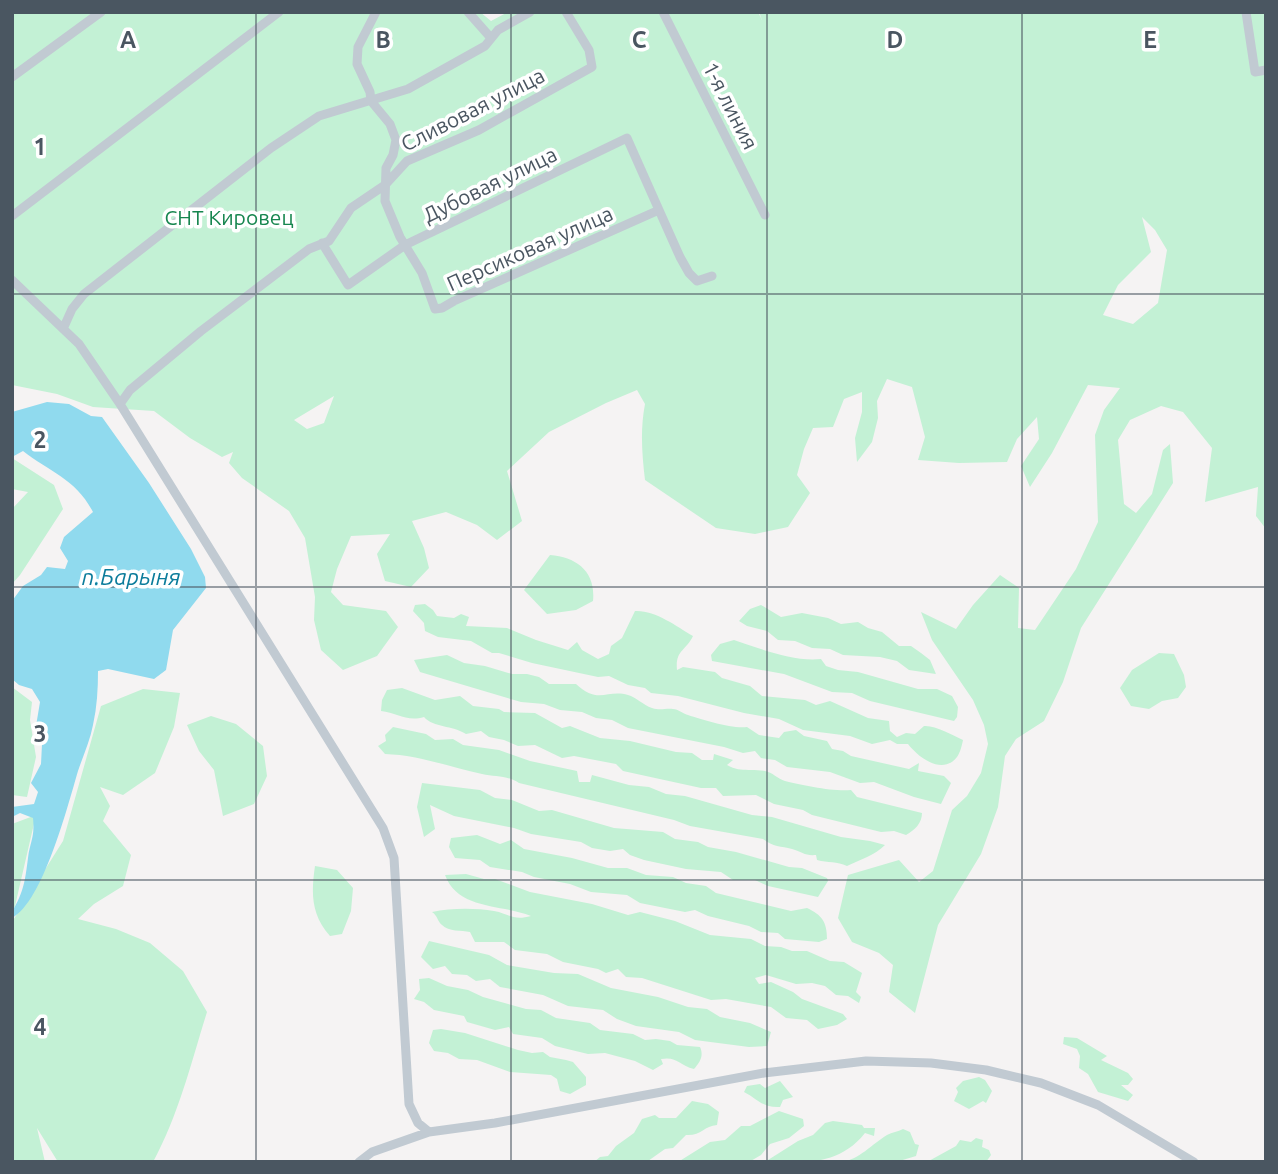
<svg xmlns="http://www.w3.org/2000/svg" width="1278" height="1174" font-family="Ubuntu,sans-serif">
<rect width="100%" height="100%" fill="#f5f3f3"/>
<path fill="#c3f1d5" fill-rule="evenodd" d="M12,12H480L491,21L508,12H758L762,20L759,12H1266V529L1256,516L1258,487L1205,502L1212,448L1183,412L1161,406L1130,420L1118,440L1124,504L1136,513L1152,494L1163,450L1170,444L1173,483L1081,628L1063,682L1044,721L1016,739L1005,756L998,807L981,854L938,925L915,1013L889,992L893,965L879,953L852,942L838,918L848,875L899,860L919,882L933,871L952,810L967,796L981,773L988,744L984,725L973,700L932,640L921,612L956,629L973,605L1000,575L1019,588L1018,628L1035,630L1076,569L1098,522L1095,435L1104,410L1120,388L1088,385L1052,453L1030,487L1021,466L1039,439L1037,417L1017,439L1007,462L959,463L918,460L925,437L912,387L887,379L877,401L878,418L872,442L857,462L855,438L862,412V392L844,399L833,427L813,428L804,449L797,475L810,493L788,527L755,534L716,528L645,480C642,454 640,430 645,404L637,390L606,403L549,432L507,471L522,521L497,540L477,525L446,512L412,521L424,548L429,568L411,587L385,581L377,554L390,534L351,536L337,569L331,592L343,605L386,611L398,627L377,656L343,670L321,650L314,620L315,597L305,538L289,511L242,478L229,463L233,452L222,457L190,438L154,411L93,407L57,394L12,385ZM1142,217L1155,230L1167,250L1158,303L1133,324L1103,315L1118,285L1151,252ZM334,396L324,423L307,429L294,420Z
M12,458L54,485L63,509L20,575L12,584V509L28,492L12,489Z
M550,555C577,557 596,572 593,601L576,610L547,614L524,590Z
M425,604L433,610L437,616L454,618L461,614L469,617L466,626L507,628L536,640L568,650L577,642L582,650L598,659L609,654L611,646L622,638L635,611C655,610 676,626 693,636C686,651 675,650 677,670L683,667L715,672L722,678L750,686L762,696L805,700L816,705L830,701L868,718L889,721L890,731L897,737L906,733L915,734L924,726C935,725 952,735 963,740C962,745 960,753 957,757C942,776 918,757 908,744H897L890,740L872,744L850,736L803,730L779,719L744,713L678,696L651,693L645,688L628,685L609,676L598,677L532,663L499,653H492L471,641L438,637L425,631L424,623L413,611L415,605Z
M761,605L781,617L802,613L828,618L841,624L858,622L868,628L882,632L899,646H911L921,653L930,660L936,674L909,670L897,661L880,657L843,655L830,649L812,648L795,641L778,640L767,631L747,626L739,621L750,609Z
M734,640C761,649 794,662 821,659L826,666L838,670L858,672L918,689H937L952,696L958,707L957,717L954,721L870,701L852,693L832,692L784,674L712,661L711,655L720,644Z
M1159,653L1174,654L1184,675L1186,687L1178,698L1162,701L1149,709L1131,706L1120,688L1132,670Z
M447,655L464,663L485,666L512,674H527L539,677L549,684H576C598,705 607,689 628,695C636,697 643,705 652,708C661,711 665,708 673,709C678,709 684,714 688,715C703,720 732,729 747,727L759,735L779,738L784,732L796,730L804,736L827,741L832,749L843,751L851,756L909,769L919,763L918,771L944,776L951,783L941,804L914,797L874,782L860,783L830,772L787,767L775,760L761,758L755,751L743,753L724,747L628,728L612,720L596,718L582,712L560,710L544,704L521,702L420,672L414,660Z
M12,687L32,702L30,720L36,757L27,797L12,795Z
M402,688L435,700L460,696L473,706L499,709L504,712L535,713L562,728L570,726L600,738L630,741L676,752L692,753L702,760H713L714,754L733,760L727,765C741,773 750,768 765,771C772,772 778,779 785,781C802,785 834,792 851,790L857,797L922,813C922,823 915,830 906,835L894,831L881,832L812,815L803,810L774,804L756,795L723,796L716,788H701L623,771L616,764L574,756L562,758L535,745L518,746L504,740L489,737L481,731L466,734C452,725 434,728 424,717C407,722 397,713 381,711L382,700L387,690Z
M143,689L180,693L174,727L155,773L123,795L100,787L110,806L103,821L131,855L123,886L94,904L78,919L116,929L150,943L183,971L207,1012C191,1063 179,1114 153,1162H58L37,1128L45,1162H12V922L63,841L101,706Z
M211,716L236,724L263,746L267,776L254,804L223,816L214,770L199,751L187,725Z
M393,727L426,734L435,740L453,739L463,745L499,750L530,761L577,771L579,782H590L592,775L629,785L649,787L666,794L685,796L752,815L772,817L841,837L870,841L885,845C875,855 860,860 847,866C837,861 828,863 817,860L816,855C805,856 802,852 792,849C781,846 773,847 763,839L690,826L674,820L519,783C507,775 495,777 482,774C450,767 418,755 385,754L378,746L386,741L385,735Z
M422,783L480,790L495,798L512,800L539,811L552,810L614,828L663,832L675,839L698,842L708,847L736,852L789,867L802,868L827,878L828,881L818,897L768,886L755,880H733L721,872L686,869L644,860L630,855L623,849L610,851L592,848L581,842L531,834L514,828L454,816L430,805L435,829L424,837L417,807Z
M36,815L12,919V824Z
M477,835L500,844L511,840L524,849L572,858L608,868H627L646,875L673,877L686,883L706,886L716,893L791,911L807,908C822,915 827,922 827,939L819,942L785,939L778,933L761,932L749,926L708,916L695,910L685,912L640,903L627,895L591,892L570,884L534,877L522,872L490,867L480,860L455,858L449,847L451,838Z
M315,866L337,870L353,888L351,911L342,934L330,936C311,915 311,893 315,866Z
M466,874L484,879H495L530,892L592,904L628,915L640,912L675,921L710,935L751,939L765,946L781,947L792,951H807L830,961L844,962L862,973L856,992L861,997L859,1003L848,996L836,995L825,986L812,983L796,984L766,975L755,978L759,984L771,982L793,992L802,999L843,1014L847,1019L837,1025L818,1029L807,1020L786,1018L771,1007L726,999L711,1000L642,978L626,977L618,969L606,973L598,969L563,962L547,954L515,950L504,942H475L470,932C461,930 449,932 442,925C437,921 438,916 432,912C451,908 475,908 494,911C510,914 513,921 531,916C501,904 458,910 445,875Z
M429,941L489,955L507,965L554,973L578,974L611,988L658,997L688,1007L707,1009L720,1017L750,1023L771,1032L767,1046L749,1047L695,1040L679,1032L636,1026L617,1019L603,1010L568,1006L543,995L500,987L490,979L476,981L467,975L452,974L445,966L433,969L421,957Z
M429,978L447,986L468,990L483,997L526,1009L541,1010L556,1018L590,1023L600,1030L633,1034L645,1040L656,1039L670,1041L677,1045L700,1047C704,1056 700,1062 694,1069C679,1065 677,1056 661,1059L663,1064L653,1070L635,1061L605,1053L588,1054L555,1046L542,1038L513,1034L509,1027L495,1030L467,1022L464,1016L434,1010L424,1002L414,999L420,990L419,979Z
M441,1029L465,1033L518,1050L532,1053L543,1052L550,1057L566,1060L573,1062L586,1077V1085L570,1094L560,1091L557,1079L551,1075L510,1072L477,1060L459,1059L448,1053L434,1051L429,1043L433,1030Z
M1064,1037L1077,1038L1107,1056L1101,1060L1128,1073L1133,1079L1128,1085H1121L1133,1095L1128,1101L1098,1092L1088,1074L1079,1068L1080,1056L1077,1049L1063,1044Z
M979,1077L985,1080L992,1091L986,1103L983,1101L969,1109L954,1101L958,1092L956,1088L963,1081Z
M780,1081L793,1097L783,1100L780,1107C762,1108 758,1099 744,1092L747,1086L760,1084L765,1088Z
M692,1101L708,1104L719,1112L717,1125C704,1126 701,1136 686,1135L673,1148L665,1149L648,1161L594,1162L600,1157L608,1156L616,1146L634,1133L642,1119L655,1115L659,1118H676Z
M779,1111L803,1119L804,1126L789,1138L770,1144L761,1155L749,1162H678L710,1142L725,1140L741,1126H750Z
M833,1121L862,1125L864,1128H875L874,1136L865,1133C837,1168 801,1162 760,1162L768,1160L798,1141L813,1135L825,1123Z
M903,1129L910,1132L915,1144L919,1145L916,1156L896,1162H841C859,1160 872,1144 887,1135C892,1132 898,1132 903,1129Z
M976,1138L983,1140L982,1147L989,1150L991,1155L986,1162H927L956,1146L960,1140L971,1142Z"/>
<path fill="#90daee" d="M47,402L69,404L91,416L102,417L149,483L191,549L205,577L206,588L173,630L166,670L154,679L108,669L98,671C98,689 97,707 93,725C90,741 83,756 78,771C68,805 43,902 12,918V912C24,891 25,881 28,858C30,841 35,838 33,818L20,813L12,817V807L34,804L38,792L31,783L41,764L42,744L36,726L40,702L32,689L19,685L12,679V601L23,586L41,575L47,567L65,569L68,561L60,548L64,537L93,512C76,479 50,472 23,451L12,457V412Z"/>
<g fill="none" stroke-linecap="round" stroke-linejoin="round">
<path stroke="#c1cad2" stroke-width="9" d="M376,12L358,47L357,64L370,92L371,101L390,124L396,140L393,155L386,168L385,201L400,237L422,273L435,309L442,308L454,301L659,210L680,257L689,273L697,281L712,276
M468,12L491,38
M663,12L765,215
M1246,12L1255,72L1266,70
M12,77L101,12
M12,216L279,12
M322,243L348,285L405,245L627,138L659,210
M12,280L79,344L120,404L383,828L394,858L409,1104L418,1123L429,1132
M63,329L72,309L84,294L271,148L319,116L408,89L485,46L498,30L530,12
M120,404L130,390L201,331L309,249L329,241L351,208L385,185L407,161L479,130L592,67L589,50L566,12
M359,1162L372,1152L429,1132L495,1123L764,1073L866,1061L931,1063L986,1070L1041,1083L1098,1105L1194,1162"/>
</g>
<path fill="none" stroke="#4a5661" stroke-width="2" stroke-opacity="0.55" d="M256,12V1162M511,12V1162M767,12V1162M1022,12V1162M12,294H1266M12,587H1266M12,880H1266"/>
<g text-anchor="middle" stroke-width="7" stroke-linejoin="round" paint-order="stroke">
<g font-size="21" fill="#4a5661" stroke="#fff">
<text transform="translate(730 106) rotate(63)" y="7">1-я линия</text>
<text transform="translate(473 110) rotate(-27)" y="7">Сливовая улица</text>
<text transform="translate(490 185) rotate(-26)" y="7">Дубовая улица</text>
<text transform="translate(530 249) rotate(-24)" y="7">Персиковая улица</text>
</g>
<g font-size="21" fill="#17864f" stroke="#fff">
<text x="229" y="225">СНТ Кировец</text>
</g>
<g font-size="23" font-style="italic" fill="#0c7c9b" stroke="#fff">
<text x="131" y="585">п.Барыня</text>
</g>
</g>
<g font-size="23" text-anchor="middle" font-weight="bold" fill="#4a5661" stroke="#fff" stroke-width="7" stroke-linejoin="round" paint-order="stroke">
<text x="128" y="48">A</text>
<text x="383" y="48">B</text>
<text x="639" y="48">C</text>
<text x="895" y="48">D</text>
<text x="1150" y="48">E</text>
<text x="40" y="155">1</text>
<text x="40" y="448">2</text>
<text x="40" y="742">3</text>
<text x="40" y="1035">4</text>
</g>
<rect width="1278" height="1174" fill="none" stroke="#4a5661" stroke-width="28"/>
</svg>
